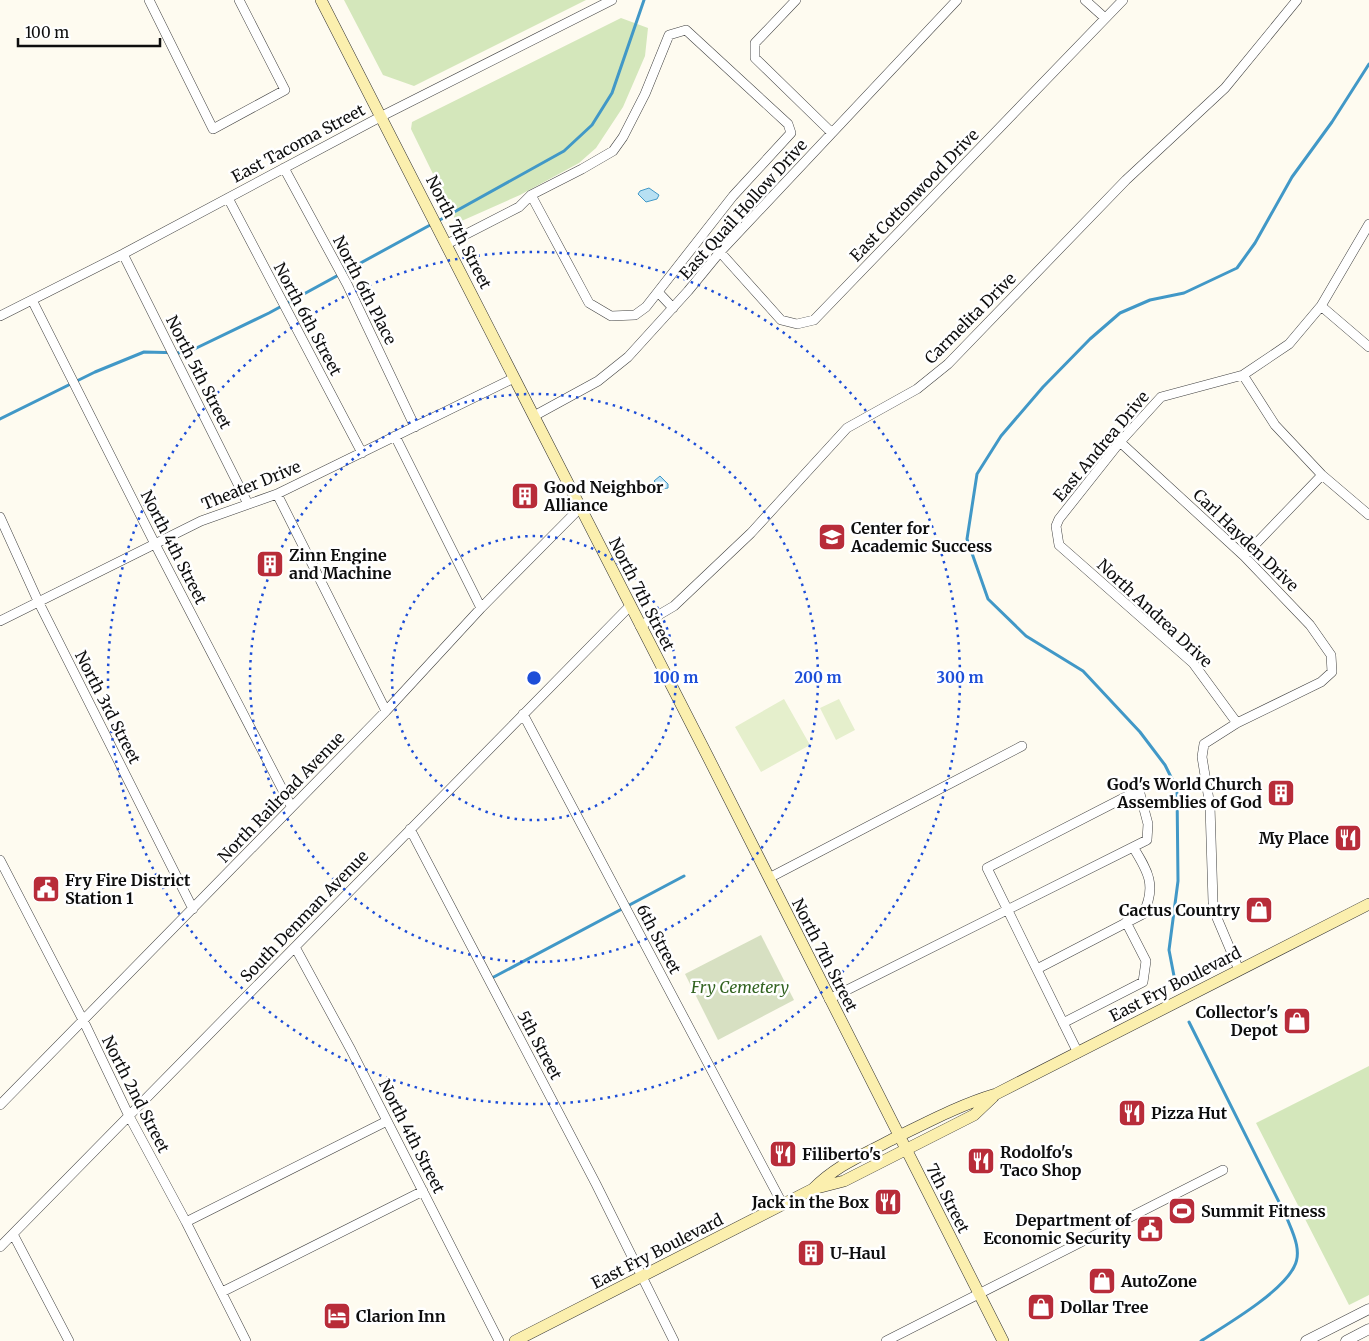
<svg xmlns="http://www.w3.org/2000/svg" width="1369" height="1341" font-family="Merriweather,serif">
<rect width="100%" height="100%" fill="#fefbf0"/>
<path fill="#d4e7bb" d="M344,0H586L414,86L383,75Z
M621,18L648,28L645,56L623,107L596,148L579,163L520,195L457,223L411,129L412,122Z
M1369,1066V1295L1349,1305L1256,1123Z"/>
<path fill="#d7e0c2" d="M761,935L794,1000L718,1040L685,974Z"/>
<path fill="#e5efcc" d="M784,699L810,745L761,772L735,727Z
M839,699L855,730L836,740L820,708Z"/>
<path fill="#b7e0f3" stroke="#4198c7" d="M649,188L659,195L657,199L646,202L638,194L640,191Z
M660,476L668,484V488L662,489L654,481Z"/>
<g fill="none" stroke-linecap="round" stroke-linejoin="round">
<path stroke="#4198c7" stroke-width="3" d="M438,221L564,151L592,125L612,93L644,0
M0,419L95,372L144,352L186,353L269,313L432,224
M1174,976L1169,950L1178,881L1177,789L1165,765L1140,732L1083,671L1026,636L988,599L967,539L977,474L1001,436L1043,387L1090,339L1120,313L1150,300L1184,293L1237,268L1255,243L1292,177L1332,122L1369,64
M490,979L684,876
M1189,1022L1286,1216C1292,1231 1303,1251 1294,1267C1281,1293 1226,1325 1201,1341"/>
<g stroke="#414141" stroke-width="10">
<path id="minor" d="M149,0L213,129L285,90L239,0
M796,0L755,43V58L832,133
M1085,0L1105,18
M284,168L347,284L415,427
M228,198L362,453
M447,244L519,207L531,195L582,169L613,151L623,137L645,94L669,35L686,30L788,124L791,133L733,196L646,307L635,315L611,316L589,303L531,195
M720,252L781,320L797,324L814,320L1123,0
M123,254L248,504
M658,292L673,308
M32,300L155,544L291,806
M1321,306L1369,347
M0,316L123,254L382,116L612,0
M1243,375L1275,425L1322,475L1369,515
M534,416L598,381L628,357L688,291L720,252L957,0
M395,436L481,608
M1120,442L1244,556L1310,625L1331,655L1332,672L1321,682L1237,723L1204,744L1202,757L1210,806L1213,902L1217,918L1239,970
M277,494L386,711
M0,517L38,601L193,909
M1244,556L1322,475
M0,621L201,521L277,494L514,378
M640,626L674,606L751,533L847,428L917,389L948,364L1126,180L1225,88L1297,0
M523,714L783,1205
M1237,723L1193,663L1059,545L1056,526L1059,519L1120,442L1161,397L1243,375L1289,344L1321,306L1369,224
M410,829L596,1184L674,1341
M0,860L84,1022L129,1116L186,1222L246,1341
M769,878L1022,746
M295,947L351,1050L499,1341
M1037,969L1143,914C1157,886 1148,871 1133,847
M829,999L1147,840L1148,824L1139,790L987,868C1017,929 1047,991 1078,1053
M1063,1023L1143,982L1146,961L1126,922
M0,1105L386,711L481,608L576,512L581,509
M186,1222L387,1121
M13,1234L69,1341
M0,1247L630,606
M222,1292L423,1191
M886,1341L1223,1170"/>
</g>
<g stroke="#414141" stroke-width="11">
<path id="tertiary" d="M1306,1341L1369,1309
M1346,1341L1369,1329"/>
</g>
<g stroke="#303030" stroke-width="12">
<path id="secondary" d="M321,0L707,755L1003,1341
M813,1189C837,1165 861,1156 891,1140C926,1123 959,1105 996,1094L1369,904
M515,1341L813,1189L844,1181L974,1115L993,1097"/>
</g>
<use href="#minor" stroke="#fff" stroke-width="9"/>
<use href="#tertiary" stroke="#fff" stroke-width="10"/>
<use href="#secondary" stroke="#fbefae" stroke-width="11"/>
</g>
<g fill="none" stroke="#1d4ed8" stroke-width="2.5" stroke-dasharray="2.5 5">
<circle cx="534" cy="678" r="142"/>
<circle cx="534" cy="678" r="284"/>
<circle cx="534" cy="678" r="426"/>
</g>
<defs>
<g id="building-square" transform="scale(1.4375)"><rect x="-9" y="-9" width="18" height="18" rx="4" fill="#b82c39" stroke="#fff"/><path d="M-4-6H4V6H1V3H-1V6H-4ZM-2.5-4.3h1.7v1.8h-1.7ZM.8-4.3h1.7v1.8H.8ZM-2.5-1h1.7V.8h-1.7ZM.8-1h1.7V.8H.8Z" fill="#fff"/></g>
<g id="school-square" transform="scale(1.4375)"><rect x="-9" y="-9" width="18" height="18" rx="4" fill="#b82c39" stroke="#fff"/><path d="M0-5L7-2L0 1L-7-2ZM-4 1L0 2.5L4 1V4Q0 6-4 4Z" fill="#fff"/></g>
<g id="restaurant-square" transform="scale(1.4375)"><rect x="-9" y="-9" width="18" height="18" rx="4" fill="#b82c39" stroke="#fff"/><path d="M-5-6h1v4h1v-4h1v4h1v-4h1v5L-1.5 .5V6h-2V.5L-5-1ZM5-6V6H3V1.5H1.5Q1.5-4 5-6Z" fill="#fff"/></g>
<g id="civic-square" transform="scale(1.4375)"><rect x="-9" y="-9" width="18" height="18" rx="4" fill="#b82c39" stroke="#fff"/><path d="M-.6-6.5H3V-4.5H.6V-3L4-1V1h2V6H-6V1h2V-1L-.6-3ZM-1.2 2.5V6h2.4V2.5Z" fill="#fff"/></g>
<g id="shop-square" transform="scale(1.4375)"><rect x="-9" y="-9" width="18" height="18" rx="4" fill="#b82c39" stroke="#fff"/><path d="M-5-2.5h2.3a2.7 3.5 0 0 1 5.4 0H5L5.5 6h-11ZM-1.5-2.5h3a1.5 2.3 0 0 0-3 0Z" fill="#fff"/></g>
<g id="stadium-square" transform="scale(1.4375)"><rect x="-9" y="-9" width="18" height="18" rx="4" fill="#b82c39" stroke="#fff"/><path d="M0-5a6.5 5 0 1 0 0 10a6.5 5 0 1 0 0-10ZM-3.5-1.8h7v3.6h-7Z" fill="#fff"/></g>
<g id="hotel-square" transform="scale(1.4375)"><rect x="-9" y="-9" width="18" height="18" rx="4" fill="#b82c39" stroke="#fff"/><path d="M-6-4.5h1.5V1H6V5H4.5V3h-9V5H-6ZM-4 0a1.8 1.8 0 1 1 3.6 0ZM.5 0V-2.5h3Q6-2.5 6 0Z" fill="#fff"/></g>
</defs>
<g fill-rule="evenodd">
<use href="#building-square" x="525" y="496"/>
<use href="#school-square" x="832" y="537"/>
<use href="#building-square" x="270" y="564"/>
<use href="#building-square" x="1281" y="793"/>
<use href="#restaurant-square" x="1348" y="838"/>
<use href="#civic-square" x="46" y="889"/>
<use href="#shop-square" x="1259" y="910"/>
<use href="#shop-square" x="1297" y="1021"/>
<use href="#restaurant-square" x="1132" y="1113"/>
<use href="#restaurant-square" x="783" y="1154"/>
<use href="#restaurant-square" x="981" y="1161"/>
<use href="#restaurant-square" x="888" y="1202"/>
<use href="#stadium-square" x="1182" y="1211"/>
<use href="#civic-square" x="1150" y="1229"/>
<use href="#building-square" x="811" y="1253"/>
<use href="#shop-square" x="1102" y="1281"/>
<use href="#shop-square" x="1041" y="1307"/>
<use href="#hotel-square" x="337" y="1316"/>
</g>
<g text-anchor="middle" stroke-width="5" stroke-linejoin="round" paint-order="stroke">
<g font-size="16" fill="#0e0e0e" stroke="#fff">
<text transform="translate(298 143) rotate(-28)" y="6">East Tacoma Street</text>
<text transform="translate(914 195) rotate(-46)" y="6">East Cottonwood Drive</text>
<text transform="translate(743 209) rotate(-48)" y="6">East Quail Hollow Drive</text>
<text transform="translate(459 232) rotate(63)" y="6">North 7th Street</text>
<text transform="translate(365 290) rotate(63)" y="6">North 6th Place</text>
<text transform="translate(970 318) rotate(-45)" y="6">Carmelita Drive</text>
<text transform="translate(308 319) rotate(62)" y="6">North 6th Street</text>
<text transform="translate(199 372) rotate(63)" y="6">North 5th Street</text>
<text transform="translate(1101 446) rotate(-50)" y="6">East Andrea Drive</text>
<text transform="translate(251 485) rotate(-22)" y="6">Theater Drive</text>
<text transform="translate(1246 540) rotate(44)" y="6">Carl Hayden Drive</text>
<text transform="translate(174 547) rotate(63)" y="6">North 4th Street</text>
<text transform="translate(642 594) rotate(63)" y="6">North 7th Street</text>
<text transform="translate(1155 613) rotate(43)" y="6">North Andrea Drive</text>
<text transform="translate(108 707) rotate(63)" y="6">North 3rd Street</text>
<text transform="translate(281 797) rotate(-46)" y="6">North Railroad Avenue</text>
<text transform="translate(304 916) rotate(-46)" y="6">South Denman Avenue</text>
<text transform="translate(659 939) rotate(62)" y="6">6th Street</text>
<text transform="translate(825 955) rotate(63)" y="6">North 7th Street</text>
<text transform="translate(1175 984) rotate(-27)" y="6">East Fry Boulevard</text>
<text transform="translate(540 1045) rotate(62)" y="6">5th Street</text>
<text transform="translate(136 1094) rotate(63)" y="6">North 2nd Street</text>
<text transform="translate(412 1136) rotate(63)" y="6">North 4th Street</text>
<text transform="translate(948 1198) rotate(63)" y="6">7th Street</text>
<text transform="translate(657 1251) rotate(-27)" y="6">East Fry Boulevard</text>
</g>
<g font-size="16" font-weight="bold" fill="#0e0e0e" stroke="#fff" text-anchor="start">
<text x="544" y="493">Good Neighbor<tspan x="544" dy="18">Alliance</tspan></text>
<text x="851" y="534">Center for<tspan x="851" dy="18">Academic Success</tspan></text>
<text x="289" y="561">Zinn Engine<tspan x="289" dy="18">and Machine</tspan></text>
<text x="1262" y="790" text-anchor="end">God's World Church<tspan x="1262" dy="18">Assemblies of God</tspan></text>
<text x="1329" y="844" text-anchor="end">My Place</text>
<text x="65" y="886">Fry Fire District<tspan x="65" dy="18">Station 1</tspan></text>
<text x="1240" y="916" text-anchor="end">Cactus Country</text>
<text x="1278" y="1018" text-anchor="end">Collector's<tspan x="1278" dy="18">Depot</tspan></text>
<text x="1151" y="1119">Pizza Hut</text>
<text x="1000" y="1158">Rodolfo's<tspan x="1000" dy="18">Taco Shop</tspan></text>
<text x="802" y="1160">Filiberto's</text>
<text x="869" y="1208" text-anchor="end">Jack in the Box</text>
<text x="1201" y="1217">Summit Fitness</text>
<text x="1131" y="1226" text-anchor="end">Department of<tspan x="1131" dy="18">Economic Security</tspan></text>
<text x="830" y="1259">U-Haul</text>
<text x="1121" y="1287">AutoZone</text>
<text x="1060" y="1313">Dollar Tree</text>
<text x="356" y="1322">Clarion Inn</text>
</g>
<g font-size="16" font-style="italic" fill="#326321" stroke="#fff">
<text x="740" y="993">Fry Cemetery</text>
</g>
</g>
<circle cx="534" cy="678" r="8" fill="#1d4ed8" stroke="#fff" stroke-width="2.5"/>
<g font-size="15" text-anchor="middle" font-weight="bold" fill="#1d4ed8" stroke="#fff" stroke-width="5" stroke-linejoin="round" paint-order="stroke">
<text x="676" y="683">100 m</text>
<text x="818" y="683">200 m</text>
<text x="960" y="683">300 m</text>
</g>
<path d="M18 38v8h142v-8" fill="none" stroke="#0e0e0e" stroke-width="2.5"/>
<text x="25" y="38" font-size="15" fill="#0e0e0e" stroke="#ffffff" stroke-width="4" paint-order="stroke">100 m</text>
</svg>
